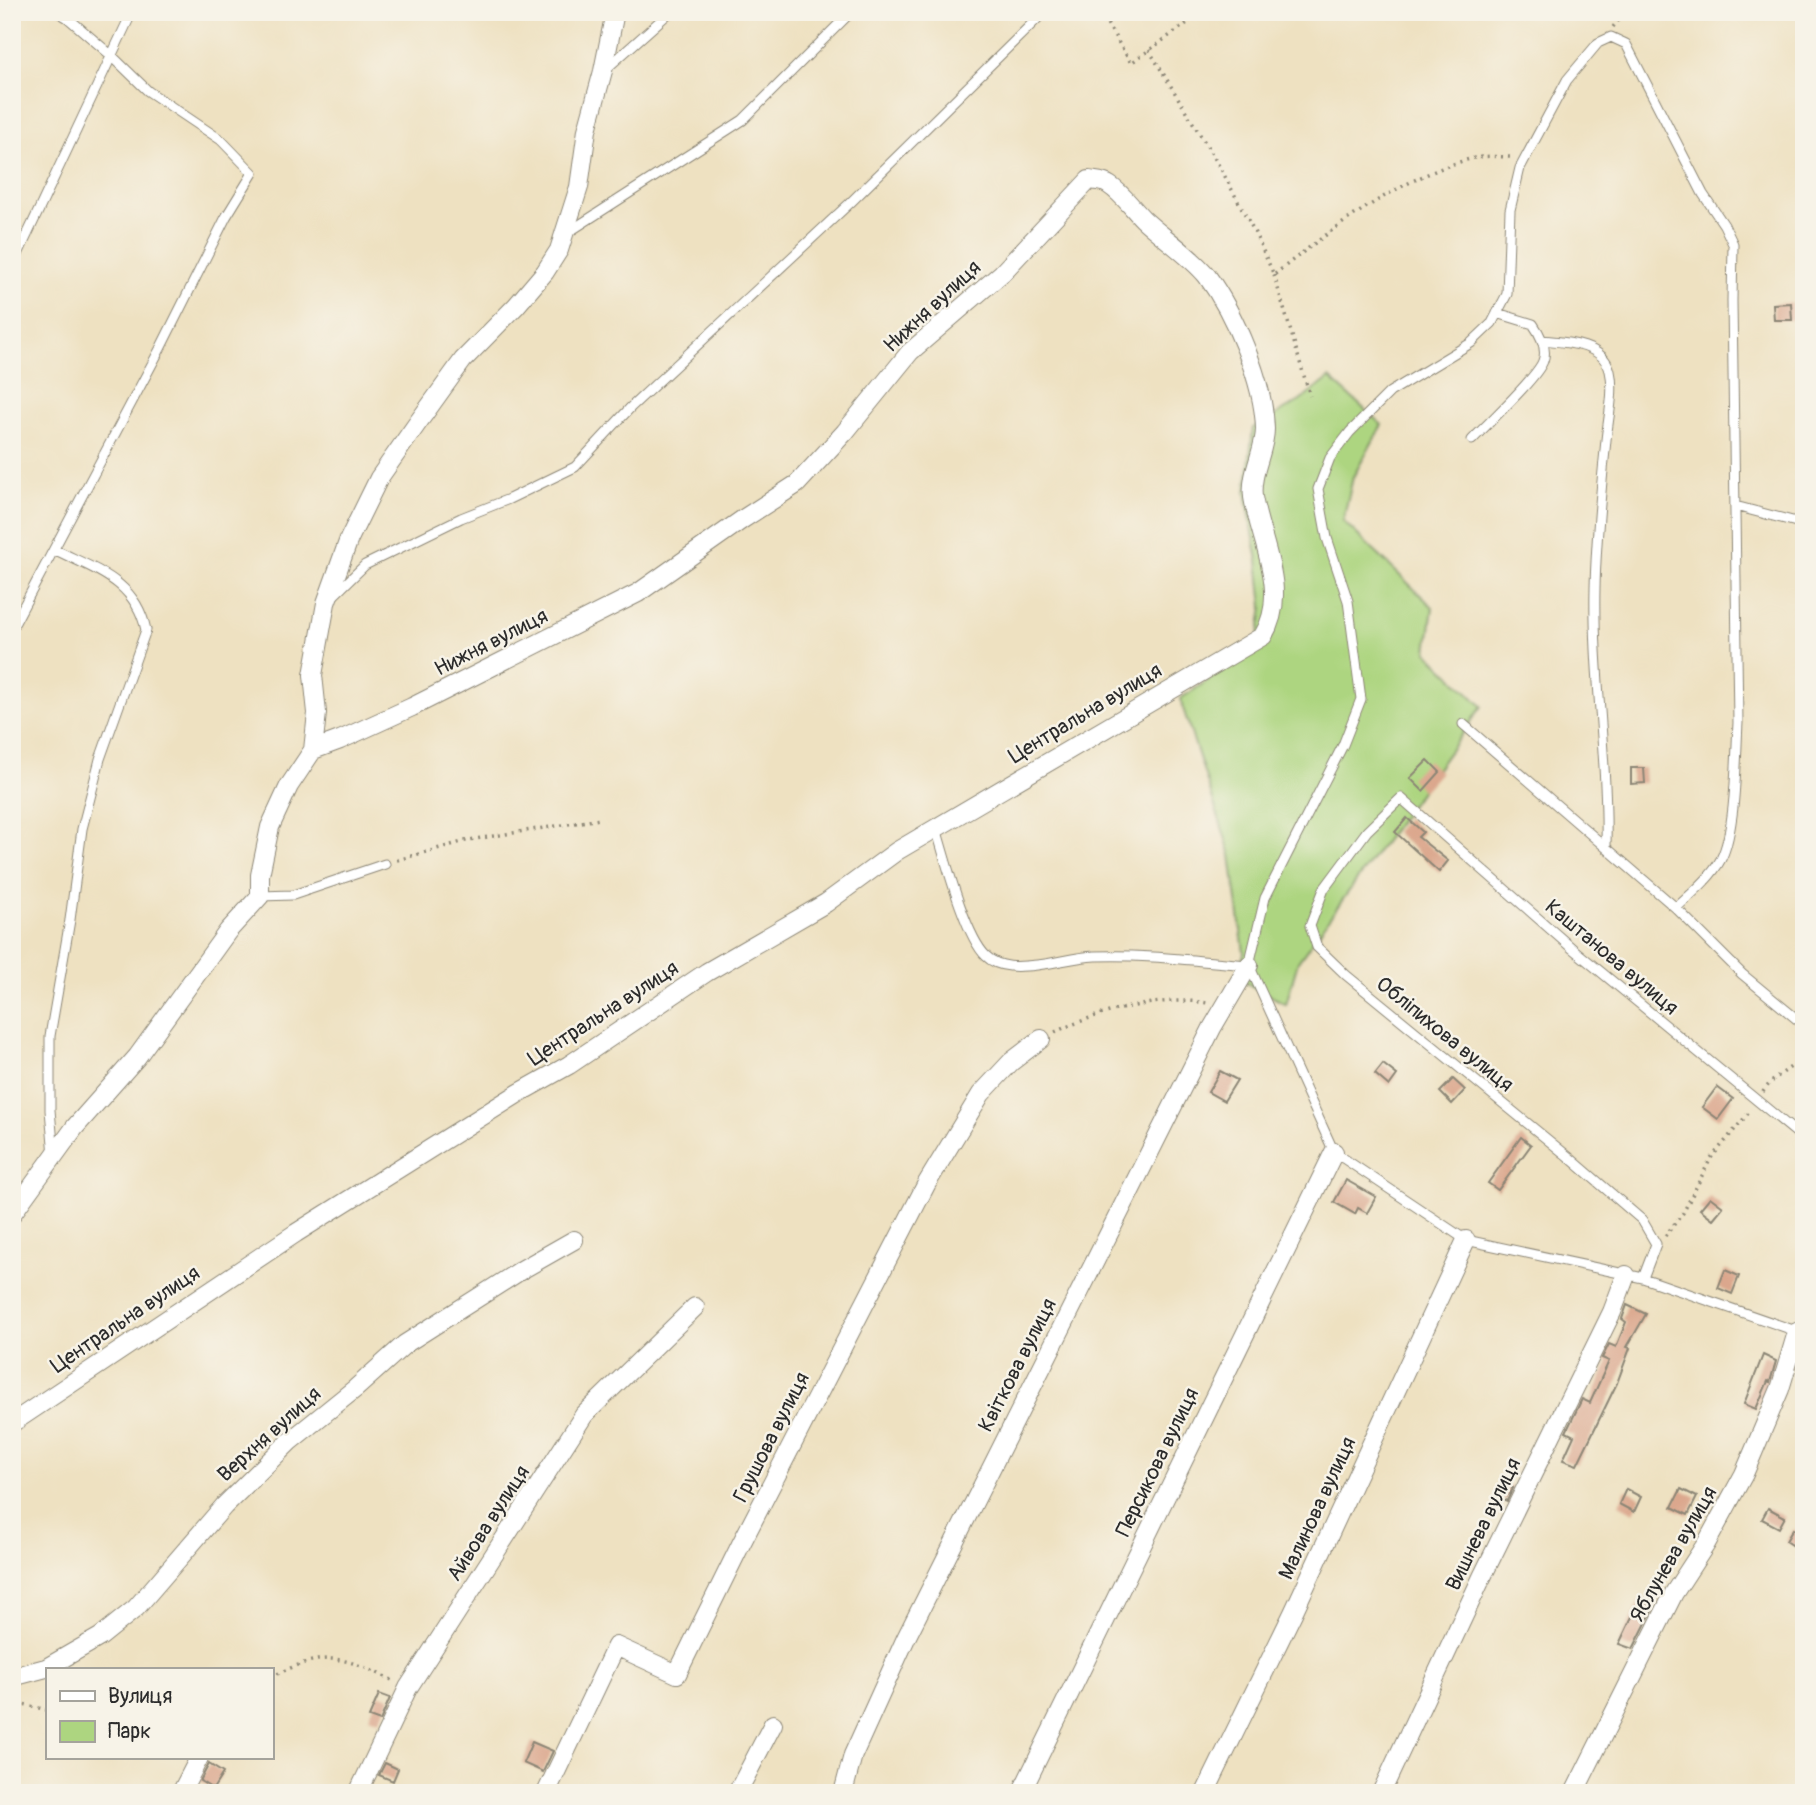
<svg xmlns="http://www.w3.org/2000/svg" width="1816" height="1805" font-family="Pangolin,sans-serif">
<rect width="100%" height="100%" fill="#f7f3e8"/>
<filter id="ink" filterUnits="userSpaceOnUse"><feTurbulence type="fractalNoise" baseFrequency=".0143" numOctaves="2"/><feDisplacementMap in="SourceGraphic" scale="14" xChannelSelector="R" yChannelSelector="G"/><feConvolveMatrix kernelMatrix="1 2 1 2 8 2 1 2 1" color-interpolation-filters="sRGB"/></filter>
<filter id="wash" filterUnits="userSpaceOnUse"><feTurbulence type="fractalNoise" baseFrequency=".00686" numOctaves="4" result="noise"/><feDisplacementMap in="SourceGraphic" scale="28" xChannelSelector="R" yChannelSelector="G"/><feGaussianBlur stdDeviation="1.57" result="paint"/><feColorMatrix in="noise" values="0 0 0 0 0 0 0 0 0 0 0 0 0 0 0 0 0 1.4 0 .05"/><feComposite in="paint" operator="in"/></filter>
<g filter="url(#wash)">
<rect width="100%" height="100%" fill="#eee1c1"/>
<path fill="#add580" stroke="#6c8056" stroke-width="2" d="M1330,378L1382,425L1353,477L1343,521L1433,607L1427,652L1482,706L1298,962L1286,1004L1237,978L1244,953L1231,855L1180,699L1257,648L1263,606L1258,561L1246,493L1253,428L1300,401Z"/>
<g id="blocks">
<path fill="#dba78d" d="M1791,303L1792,320H1774L1773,304Z
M1428,760L1440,772L1423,791L1410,778Z
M1631,768H1644L1645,783L1631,784Z
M1407,818L1423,832L1418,837L1448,861L1439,872L1395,832Z
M1383,1064L1397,1075L1389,1086L1375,1074Z
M1220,1071L1237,1080L1224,1101L1208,1092Z
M1453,1079L1465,1090L1452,1104L1440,1092Z
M1717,1087L1733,1099L1718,1119L1702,1107Z
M1521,1137L1531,1145L1498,1190L1488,1183Z
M1346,1180L1376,1197L1367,1213L1358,1208L1355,1214L1334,1202Z
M1710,1197L1723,1207L1713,1219L1700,1209Z
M1725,1270L1739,1276L1732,1294L1718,1288Z
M1627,1305L1646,1314L1627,1347L1630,1348L1617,1383L1577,1465L1563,1460L1574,1436L1566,1432L1582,1399L1590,1403L1609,1361L1602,1358L1609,1344L1616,1347L1626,1322L1622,1319Z
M1763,1355L1776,1361L1770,1382L1768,1381L1756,1409L1744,1404Z
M1503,1483L1513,1488L1507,1501L1496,1496Z
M1626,1489L1641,1497L1634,1512L1619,1504Z
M1681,1489L1697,1497L1688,1515L1672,1507Z
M1768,1508L1785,1517L1779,1528L1762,1519Z
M1793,1529L1804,1536L1797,1548L1786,1541Z
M1640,1600L1654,1607L1633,1649L1619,1644Z
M379,1694L390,1698L380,1721L369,1717Z
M532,1742L553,1751L543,1772L523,1763Z
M385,1763L398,1769L393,1781L379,1775Z
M209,1764L223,1773L213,1789L200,1781Z"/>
</g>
</g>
<g filter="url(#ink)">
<use href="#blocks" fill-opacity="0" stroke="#8c8676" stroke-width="2"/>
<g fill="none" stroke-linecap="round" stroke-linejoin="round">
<g stroke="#8c8676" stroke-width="11">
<path id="lane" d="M606,69L670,12
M567,233L743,120L851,12
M12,267L132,12
M1542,340C1565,342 1603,343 1610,371C1615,391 1608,419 1606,440C1601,489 1596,538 1595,588C1593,674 1608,760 1606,847
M1472,440C1487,424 1537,378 1543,361C1548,348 1540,334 1533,324L1497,313
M1735,506L1804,524
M332,597L365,565L461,518L509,499L575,467L631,407L850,203L1044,12
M12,628L160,349L226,217L253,173L221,140L148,91L112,56L68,18L58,12
M1463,724L1676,908L1742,974L1804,1025
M936,828C945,858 965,936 986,956C999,969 1020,967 1037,965C1056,963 1075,957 1095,956C1146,954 1198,961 1249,965
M260,896L293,895L385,864
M1676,908C1691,894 1711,878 1721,859C1736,830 1736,757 1738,723L1732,301L1733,244L1724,225L1703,194L1626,44L1611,37L1598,43L1567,80L1520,168L1510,210L1507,294L1492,323L1471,343L1390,392L1350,432L1330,458L1318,489L1327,538L1348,601L1361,699L1343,745L1265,898L1249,965L1334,1152L1466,1240L1643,1278L1799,1332
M54,1155L50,1110V1036L70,920L82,829L100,759L146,630C135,580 95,570 54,549
M1643,1278L1656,1244L1642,1220L1570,1158L1346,975L1317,947L1310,926L1324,889L1367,831L1401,798L1573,949L1804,1139"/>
</g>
<g stroke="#8c8676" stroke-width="20">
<path id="street" d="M12,1214L75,1127L137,1057L228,931L260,896V875L270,827L289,786L313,750L317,713L313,675L326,603L349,539L379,478L419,421L463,360L516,306L545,272L559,250L579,187L587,130L603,71L615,12
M12,1423L296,1233L519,1093L569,1065L707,972L826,903L897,851L1263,636C1290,592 1260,541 1253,497C1250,473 1265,451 1265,429C1264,382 1234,313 1207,276C1192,257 1161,236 1143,219C1132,208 1122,193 1109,185C1104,181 1095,181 1089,180L1002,273L910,352L845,432L797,484L743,519L638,593L412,707L340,740L313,750
M12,1677L46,1668L100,1637L136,1608L224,1506L289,1442L356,1388L405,1344L523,1269L574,1240
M181,1793L199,1758
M358,1793L408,1688L584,1415L695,1307
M546,1793L616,1646L677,1674L741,1544L927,1183L981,1094L1011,1062L1041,1039
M737,1793L773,1724
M843,1793L853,1755L906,1638L1212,1028L1249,965
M1021,1793L1334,1152
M1205,1793L1293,1613L1466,1240
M1381,1793L1482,1577L1612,1312L1626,1275
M1574,1793L1674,1593L1706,1544L1744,1474L1780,1389L1797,1332"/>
</g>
<path stroke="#8c8676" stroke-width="3.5" stroke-dasharray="2 5" stroke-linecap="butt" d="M1100,12L1131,63L1203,12
M1613,27L1625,12
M1149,50L1221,169L1254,231L1274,275C1330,230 1403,175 1474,158C1485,155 1500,157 1512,157
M1274,275L1310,396
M397,860L469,840L600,819
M1055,1032C1098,1012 1160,995 1207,1003
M1763,1092C1772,1077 1792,1069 1804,1055
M1665,1236L1683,1213L1711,1158L1751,1110
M271,1677C325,1650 341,1655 394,1681
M12,1699L19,1703L47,1710"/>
<use href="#lane" stroke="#fff" stroke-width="9"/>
<use href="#street" stroke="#fff" stroke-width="18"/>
</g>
</g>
<g text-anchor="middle" stroke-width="5" stroke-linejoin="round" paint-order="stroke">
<g font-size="21" fill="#2b2b2b" stroke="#f7f3e8">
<text transform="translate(932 306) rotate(-43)" y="7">Нижня вулиця</text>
<text transform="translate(491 642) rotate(-27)" y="7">Нижня вулиця</text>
<text transform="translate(1085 713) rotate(-31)" y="7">Центральна вулиця</text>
<text transform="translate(1612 957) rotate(40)" y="7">Каштанова вулиця</text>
<text transform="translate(603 1013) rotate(-33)" y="7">Центральна вулиця</text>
<text transform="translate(1445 1034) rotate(39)" y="7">Обліпихова вулиця</text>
<text transform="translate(125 1319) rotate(-34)" y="7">Центральна вулиця</text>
<text transform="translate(1017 1365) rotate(-63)" y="7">Квіткова вулиця</text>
<text transform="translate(269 1434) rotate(-42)" y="7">Верхня вулиця</text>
<text transform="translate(771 1437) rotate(-63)" y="7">Грушова вулиця</text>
<text transform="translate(1157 1462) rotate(-64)" y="7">Персикова вулиця</text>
<text transform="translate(1317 1508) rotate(-65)" y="7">Малинова вулиця</text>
<text transform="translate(488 1523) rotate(-57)" y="7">Айвова вулиця</text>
<text transform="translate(1483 1524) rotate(-64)" y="7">Вишнева вулиця</text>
<text transform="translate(1673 1554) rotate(-60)" y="7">Яблунева вулиця</text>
</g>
</g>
<rect width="1816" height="1805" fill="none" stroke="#f7f3e8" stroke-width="42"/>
<rect x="46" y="1668" width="228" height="91" fill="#f7f3e8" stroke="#a5a39c" stroke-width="2"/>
<rect x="60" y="1691" width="35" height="10" fill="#ffffff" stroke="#a5a39c" stroke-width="2"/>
<text x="108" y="1703" font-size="21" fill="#2b2b2b">Вулиця</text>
<rect x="60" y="1721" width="35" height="21" fill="#add580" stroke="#a5a39c" stroke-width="2"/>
<text x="108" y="1738" font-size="21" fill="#2b2b2b">Парк</text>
</svg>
